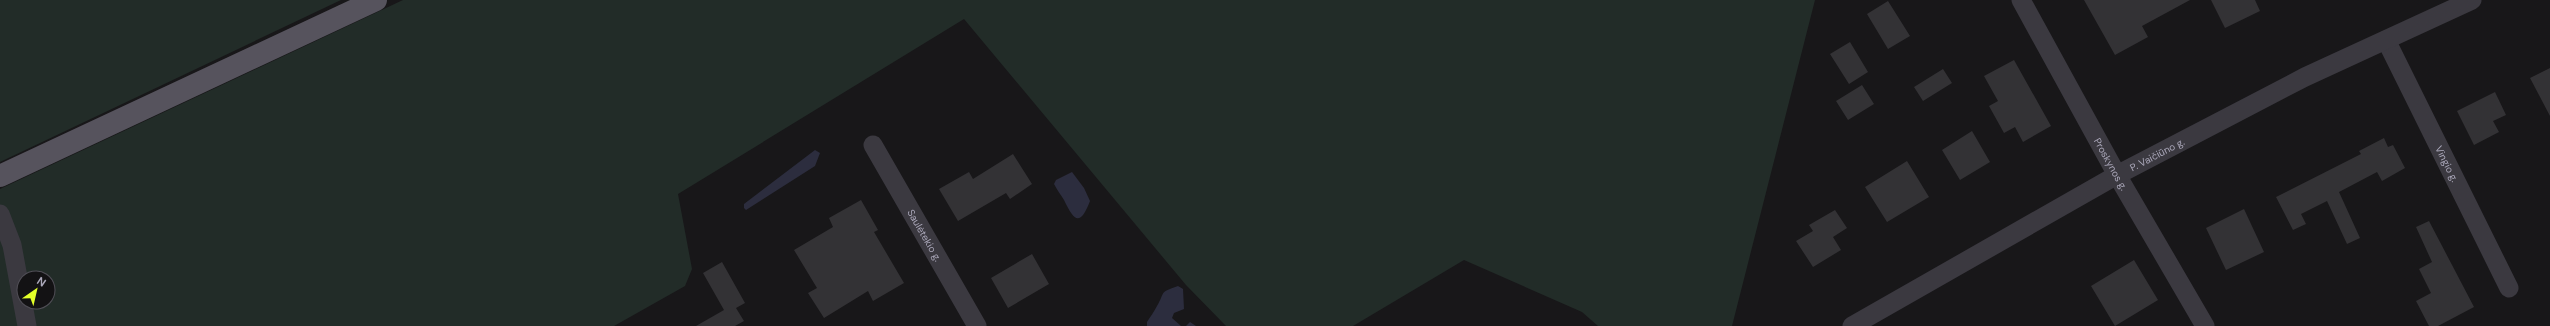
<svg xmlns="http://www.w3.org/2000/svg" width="2550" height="326" font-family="'DM Sans',sans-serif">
<rect width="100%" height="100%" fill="#181719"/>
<path fill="#222c28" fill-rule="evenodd" d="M0,0H341L0,162Z
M403,0H1815L1732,326H1598L1582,312L1464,260L1353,326H1226L1186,285L964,19L678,194L692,269L685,286L614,326H0V189ZM24,278H48V302H24Z"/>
<path fill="#2c2d3e" d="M815,150L820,153L815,166L746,210L744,208V204Z
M1072,172L1084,188L1090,201C1080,227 1074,221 1064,200C1061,195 1057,190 1054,184L1056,180Z
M1178,286L1183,289L1184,309L1174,313L1172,318L1181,326H1186L1190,322L1196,326H1147V322C1150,317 1154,312 1157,306C1166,291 1158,293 1178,286Z"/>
<path fill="#333235" d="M2084,0H2190L2142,26L2148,37L2115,55Z
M2211,0H2255L2260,11L2225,28Z
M1888,1L1910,36L1888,49L1867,14Z
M1850,42L1868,72L1849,84L1830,54Z
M2014,60L2051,126L2023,142L2015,127L2004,133L1989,106L1998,101L1984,76Z
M2550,68V116L2530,78Z
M1943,69L1952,83L1923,101L1914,87Z
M1862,85L1874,104L1848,120L1836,101Z
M2495,92L2506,115L2493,121L2499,132L2474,145L2457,111Z
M1972,131L1990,162L1960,180L1942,150Z
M2384,138L2388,147L2393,145L2405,168L2382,181L2377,172L2339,192L2360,238L2347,244L2327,201L2301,214L2306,224L2293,230L2276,197L2361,154L2359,151Z
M1013,154L1032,184L1010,199L1006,193L958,221L939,189L969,172L973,179Z
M1907,161L1929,197L1887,222L1865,187Z
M861,200L878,230L874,232L904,283L873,301L868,291L824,318L808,293L817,288L794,250L833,227L829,218Z
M2244,209L2264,252L2226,270L2206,228Z
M1835,210L1847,228L1833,237L1841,250L1813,267L1796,241L1813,231L1809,225Z
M2429,221L2474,307L2438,326H2429L2416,301L2431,293L2419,269L2432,262L2416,227Z
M1032,254L1049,284L1008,308L991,278Z
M2134,260L2158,300L2115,326L2091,286Z
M722,262L745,303L736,308L744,321L735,326H696L724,310L703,273Z"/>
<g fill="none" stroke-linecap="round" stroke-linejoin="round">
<g stroke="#3b3940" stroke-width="19">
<path id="s1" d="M2021,0L2117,175L2205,326"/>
<path id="s2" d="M2386,40L2509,288"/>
<path id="s3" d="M873,145L977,326"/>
<path d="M0,214L12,245L27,326"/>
<path id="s4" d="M1852,326L2117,175L2305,77L2472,0"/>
</g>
<path stroke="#56535d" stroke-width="22" d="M0,176L376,0"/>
</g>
<g text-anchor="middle" stroke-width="3.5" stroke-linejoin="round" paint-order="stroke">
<g font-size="10" fill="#aba8ba" stroke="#131214">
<text dy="4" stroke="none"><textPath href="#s4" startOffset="350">P. Vaičiūno g.</textPath></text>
<text dy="4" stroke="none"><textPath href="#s1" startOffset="187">Proskynos g.</textPath></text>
<text dy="4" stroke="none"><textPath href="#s2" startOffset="138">Vingio g.</textPath></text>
<text dy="4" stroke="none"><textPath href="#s3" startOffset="104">Saulėtekio g.</textPath></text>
</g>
</g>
<g transform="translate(36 290) rotate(34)"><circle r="19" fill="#131214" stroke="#504e56"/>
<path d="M0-3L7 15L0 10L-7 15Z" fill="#e3ff29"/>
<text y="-6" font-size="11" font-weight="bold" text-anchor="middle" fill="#aba8ba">N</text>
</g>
</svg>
